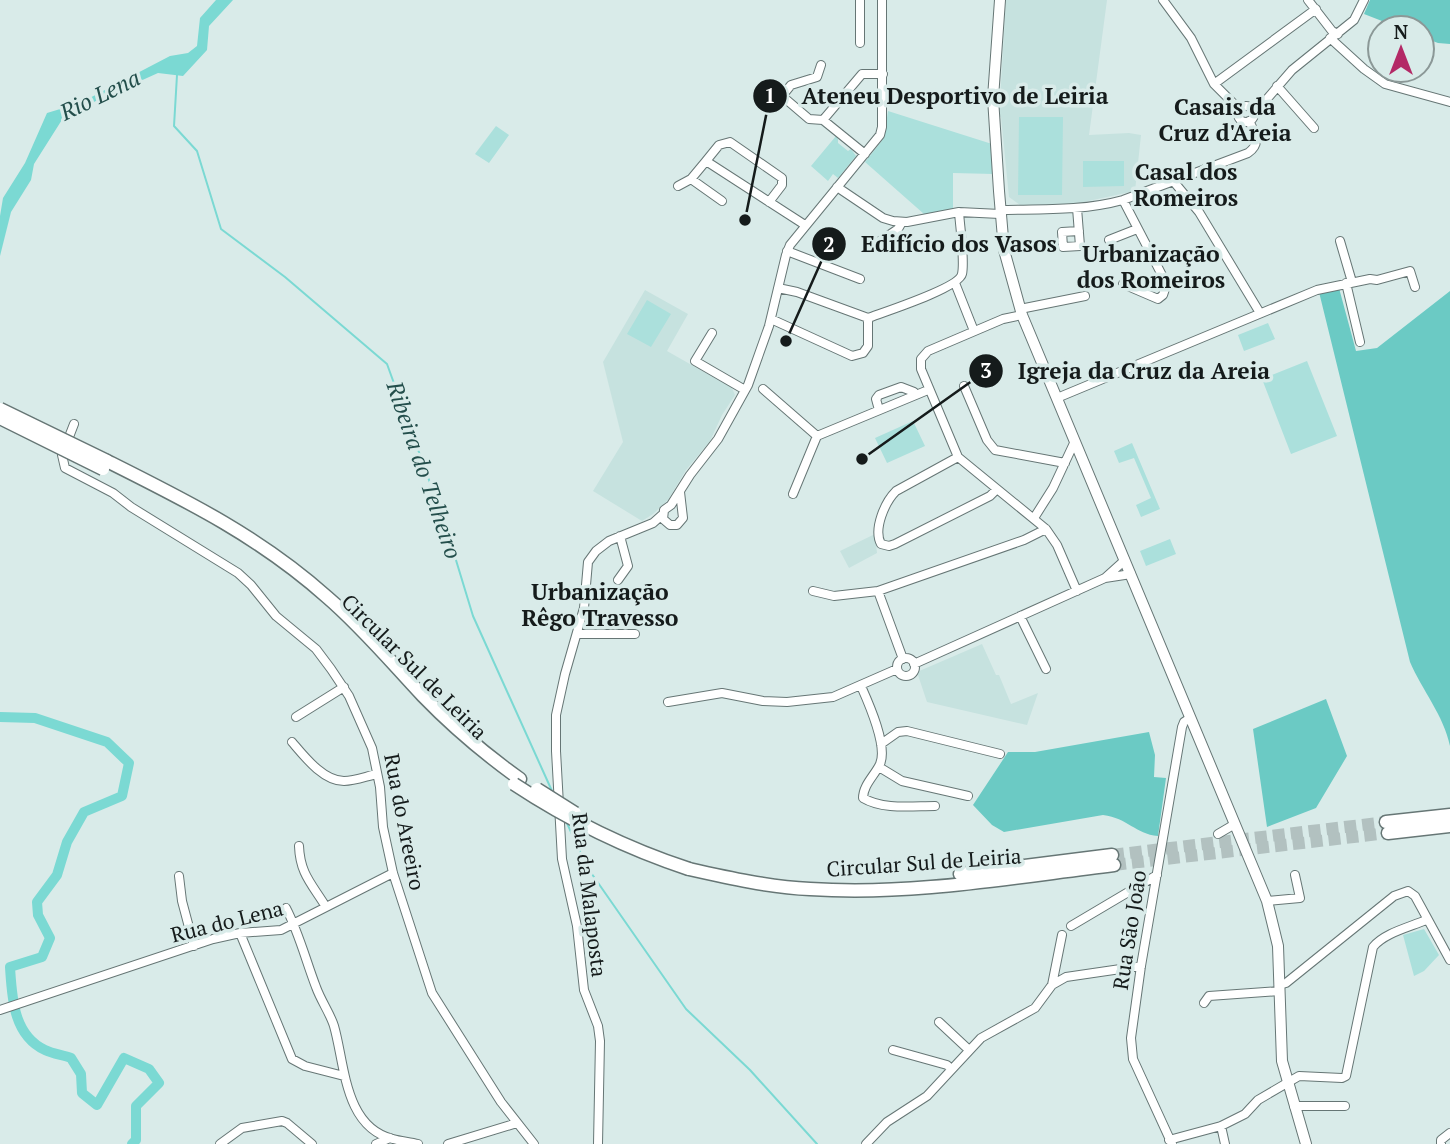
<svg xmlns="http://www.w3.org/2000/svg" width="1450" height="1144" font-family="'PT Serif',serif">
<rect width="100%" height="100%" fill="#d9ebe9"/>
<path fill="#c6e2df" d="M1006,0H1107L1089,135L1129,133L1141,135L1135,191L1079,203L1051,205H1020L1009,197L1001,117L999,116Z
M645,290L688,314L667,351L732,388L735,395L722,415L710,441L686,470L668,500L653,514L642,521L593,491L623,442L603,362Z
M875,534L877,553L849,568L840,551Z
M982,644L996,675H999L1011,704L1038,693L1027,725L927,702L917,672Z"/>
<path fill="#abe0dc" d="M888,111L992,144L994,174L953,173V209L924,214L865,162L884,138Z
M1019,117H1063L1062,195H1018Z
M496,126L509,135L489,163L475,154Z
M836,136L838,139V143L848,151L851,149L856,156L838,178L833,174L828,181L811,166Z
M1083,161H1124V186L1083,187Z
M647,300L671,314L651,347L627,334Z
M1268,323L1275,339L1244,351L1238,335Z
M1307,361L1337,436L1291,454L1262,379Z
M913,421L925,446L887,463L875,438Z
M1132,443L1160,509L1141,517L1136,505L1151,498L1134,458L1119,463L1114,451Z
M1170,539L1176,554L1146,566L1140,551Z
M1424,929L1439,955L1424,971L1414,976L1403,935Z"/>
<path fill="#6bcac4" d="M1370,0H1450V44L1438,43L1422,37V28H1400L1364,14Z
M1339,288L1356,351L1377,348L1450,291V746C1444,716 1422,690 1410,662L1319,292Z
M1326,699L1347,756L1316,808L1267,827L1253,729Z
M1149,732L1155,755L1154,777L1166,778L1158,836C1135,834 1128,818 1103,815L1004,832L992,825L973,805L1008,752H1035Z"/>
<path fill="#7bd9d3" d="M216,0H233L209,26L207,50L183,76L158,73L65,115L34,164L31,180L11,212L0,256V216L3,198L25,163L47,113L80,103L170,56L188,53L197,46L200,18Z"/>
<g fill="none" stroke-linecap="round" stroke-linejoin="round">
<path stroke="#7bd9d3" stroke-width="2" d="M177,75L174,126L197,151L221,229L285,277L387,364L445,524L473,616L552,791
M566,821L587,867L686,1009L750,1070L817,1144"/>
<path stroke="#7bd9d3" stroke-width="10" d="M0,717L35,718L107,742L129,763L122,796L84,812L67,842L57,875L37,902L38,915L50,938L42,957L10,967C12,997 13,1035 45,1050C53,1054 63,1055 71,1058L81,1074L82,1093L97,1105L124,1058L149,1069L159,1083L136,1106V1140L132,1144"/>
<path stroke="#b2c1c0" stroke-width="12" stroke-dasharray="12 6" stroke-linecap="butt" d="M1112,855L1386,822
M1114,865L1388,833"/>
<g stroke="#667675" stroke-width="10">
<path id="minor" d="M860,0V43
M1163,0L1191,38L1214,84L1233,103L1238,113
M1308,0L1332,31L1338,34
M1330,38L1364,69L1385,84L1450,102
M768,84L809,119L823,120L865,154
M1214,84L1316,9
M1277,86L1314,128
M782,96L791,85L817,77L821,65
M1238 114a8 8 0 1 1 16 0a8 8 0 1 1-16 0Z
M1254,114L1292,70L1354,20L1364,0
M823,120L862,74H883
M706,161L719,145L730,142L782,178V185L769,202
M691,179L722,201
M1174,182L1199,212L1260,313
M678,186L691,179L706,161L805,225
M837,187L883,218L893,221L907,222L959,212L1000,214
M1123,200L1164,279L1166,286L1163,295L1158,299L1123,284
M1077,208L1080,246L1063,247L1062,232L1079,231
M1000,210C1042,209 1083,211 1123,200L1248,153C1261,144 1256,134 1249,121
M1109,240L1137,229
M1340,241L1352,282
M876,244L898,229L902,222
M787,251L860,279
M955,283L974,331
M1346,283L1360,342
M778,288L797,292L868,318C884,312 959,288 962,274C965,261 960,227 959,212
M1020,309L1085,296
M1022,315L1003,319L928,351L921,359V369L958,457L1046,529L1057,545L1077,591
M771,319L852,356L863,353L868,346V318
M712,333L695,361L745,390
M964,386L987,440L995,450L1065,463
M763,389L817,436L928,390
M1057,398L1317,290L1370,279L1377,280L1410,271L1415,287
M879,410L876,399L879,395L901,387L914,392L915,395
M74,424L62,455L65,468L113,493L131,507L238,573L251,585L276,616L316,649L331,669L349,696L372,748L380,787L383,827L393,873L432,993L501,1102L534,1144
M958,457L896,491C885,502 873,529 881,544L889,546L895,544L990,496L996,490
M680,492L683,518L677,525H670L663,519L664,510L671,505L690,475L718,439L748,385L769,326L786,255L790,245L880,135L882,127V0
M793,494L817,436
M1034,518L1053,488L1075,441
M1105,578L1125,560
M618,580L628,566L620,536
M813,591L834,596L878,591L1024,540L1046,529
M878,591L903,659
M1020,616L1046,669
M577,634H635
M897 667a9 9 0 1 1 18 0a9 9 0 1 1-18 0Z
M914,664L1105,578L1131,574
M861,686C869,704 888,746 880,764C875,775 863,785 863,798C883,810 912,806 935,806
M668,702L722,693L763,701L787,702L833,697L897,669
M296,717L344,687
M292,742C304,756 323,781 344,781C355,781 367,776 377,774
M881,744L898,732L907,731L1000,754
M879,767L902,781L968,796
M1218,834L1235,824
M299,846C300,874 312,884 326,907
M179,876L182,901L194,946
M1267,901L1300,898L1295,875
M286,908C299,933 306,961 316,987C321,1001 330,1013 334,1026C345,1064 344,1127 393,1139C400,1141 410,1142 418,1144
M1071,926L1157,875
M240,933L292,1059L305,1066L344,1076
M1052,985L1062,935
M1279,985L1286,983L1394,896L1408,891L1415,896L1450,960
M1204,1003L1209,996L1279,991
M0,1010L213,939L240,933L281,930L393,873
M939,1022L969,1050
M893,1050L947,1065L951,1069
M1294,1106H1345
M1221,1126L1225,1144
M1169,1140L1221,1126L1245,1114L1258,1100L1299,1076L1342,1078L1346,1076L1373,947C1384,933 1410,927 1426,920
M220,1144L242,1128L282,1121L287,1123L312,1144
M376,1144L390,1138
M448,1144L517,1123
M598,1144L600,1041L598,1026L584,990L577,926L562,859L556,751V715L565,674L584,608L588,562L596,551L609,541L653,523L662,515
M866,1144L887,1122L927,1096L981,1038L1035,1008L1052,985L1066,977L1141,966
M1172,1144L1133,1059L1131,1038L1141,966L1182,727L1184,722L1190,718
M1441,1144V1140L1450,1133"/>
</g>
<g stroke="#667675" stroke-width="12">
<path id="major" d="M1000,0L993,98L999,191L1004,250L1022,315L1267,901L1278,946L1282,1061L1306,1144"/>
</g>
<g stroke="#667675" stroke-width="15">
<path id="highway" d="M107,461C187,501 260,537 327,597C362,627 392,663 423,696C453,727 485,754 520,779
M1386,822L1450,815
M1388,833L1450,826
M689,869C729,878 769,887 810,889C911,896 1014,877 1114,865
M960,874L1112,855"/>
</g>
<use href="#minor" stroke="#fff" stroke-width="8"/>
<use href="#major" stroke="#fff" stroke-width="10"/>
<use href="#highway" stroke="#fff" stroke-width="12"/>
<g stroke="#667675" stroke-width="15" stroke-linecap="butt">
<path id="highway-bridge" d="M0,409L107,461
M0,418L103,469
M514,784C570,821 625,848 689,869
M537,789L575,813"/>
</g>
<use href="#highway-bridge" stroke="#fff" stroke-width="12"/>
</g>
<g text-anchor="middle" stroke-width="7" stroke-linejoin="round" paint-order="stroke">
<g font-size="21" fill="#151b1b" stroke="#d9ebe9">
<text transform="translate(414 667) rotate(45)" y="7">Circular Sul de Leiria</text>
<text transform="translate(404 822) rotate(79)" y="7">Rua do Areeiro</text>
<text transform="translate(924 863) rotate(-4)" y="7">Circular Sul de Leiria</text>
<text transform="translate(589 895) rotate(83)" y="7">Rua da Malaposta</text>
<text transform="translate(227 922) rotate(-14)" y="7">Rua do Lena</text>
<text transform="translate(1130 930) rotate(-81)" y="7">Rua São João</text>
</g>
<g font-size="23" font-style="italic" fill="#234e4b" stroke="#d9ebe9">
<text transform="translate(100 95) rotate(-26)" y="8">Rio Lena</text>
<text transform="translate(424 470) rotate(71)" y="8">Ribeira do Telheiro</text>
</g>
<g font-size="23" font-weight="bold" fill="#151b1b" stroke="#d9ebe9">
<text x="1225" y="115">Casais da<tspan x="1225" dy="26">Cruz d'Areia</tspan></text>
<text x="1186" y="180">Casal dos<tspan x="1186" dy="26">Romeiros</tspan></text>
<text x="1151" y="262">Urbanização<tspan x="1151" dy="26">dos Romeiros</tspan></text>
<text x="600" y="600">Urbanização<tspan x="600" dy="26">Rêgo Travesso</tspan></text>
</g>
</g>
<path fill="none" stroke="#151b1b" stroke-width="2.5" d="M745 220L770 96M786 341L829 244M862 459L986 371"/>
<g fill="#151b1b" stroke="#d9ebe9" stroke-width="2.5">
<circle cx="745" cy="220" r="7"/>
<circle cx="786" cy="341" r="7"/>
<circle cx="862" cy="459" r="7"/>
<circle cx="770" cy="96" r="18"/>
<circle cx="829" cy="244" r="18"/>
<circle cx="986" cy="371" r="18"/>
</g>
<g font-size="21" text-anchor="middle" font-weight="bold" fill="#fff">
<text x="770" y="103">1</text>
<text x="829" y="252">2</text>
<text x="986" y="378">3</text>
</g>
<g font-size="23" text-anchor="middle" font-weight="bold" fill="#151b1b" stroke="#d9ebe9" stroke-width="7" stroke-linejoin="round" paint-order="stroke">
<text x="955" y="104">Ateneu Desportivo de Leiria</text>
<text x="959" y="252">Edifício dos Vasos</text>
<text x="1144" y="379">Igreja da Cruz da Areia</text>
</g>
<g transform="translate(1401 49)"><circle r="33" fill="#d9ebe9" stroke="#8b9897" stroke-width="2"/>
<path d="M0-5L12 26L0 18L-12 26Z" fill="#b32966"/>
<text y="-10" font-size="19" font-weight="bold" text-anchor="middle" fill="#151b1b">N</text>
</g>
</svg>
